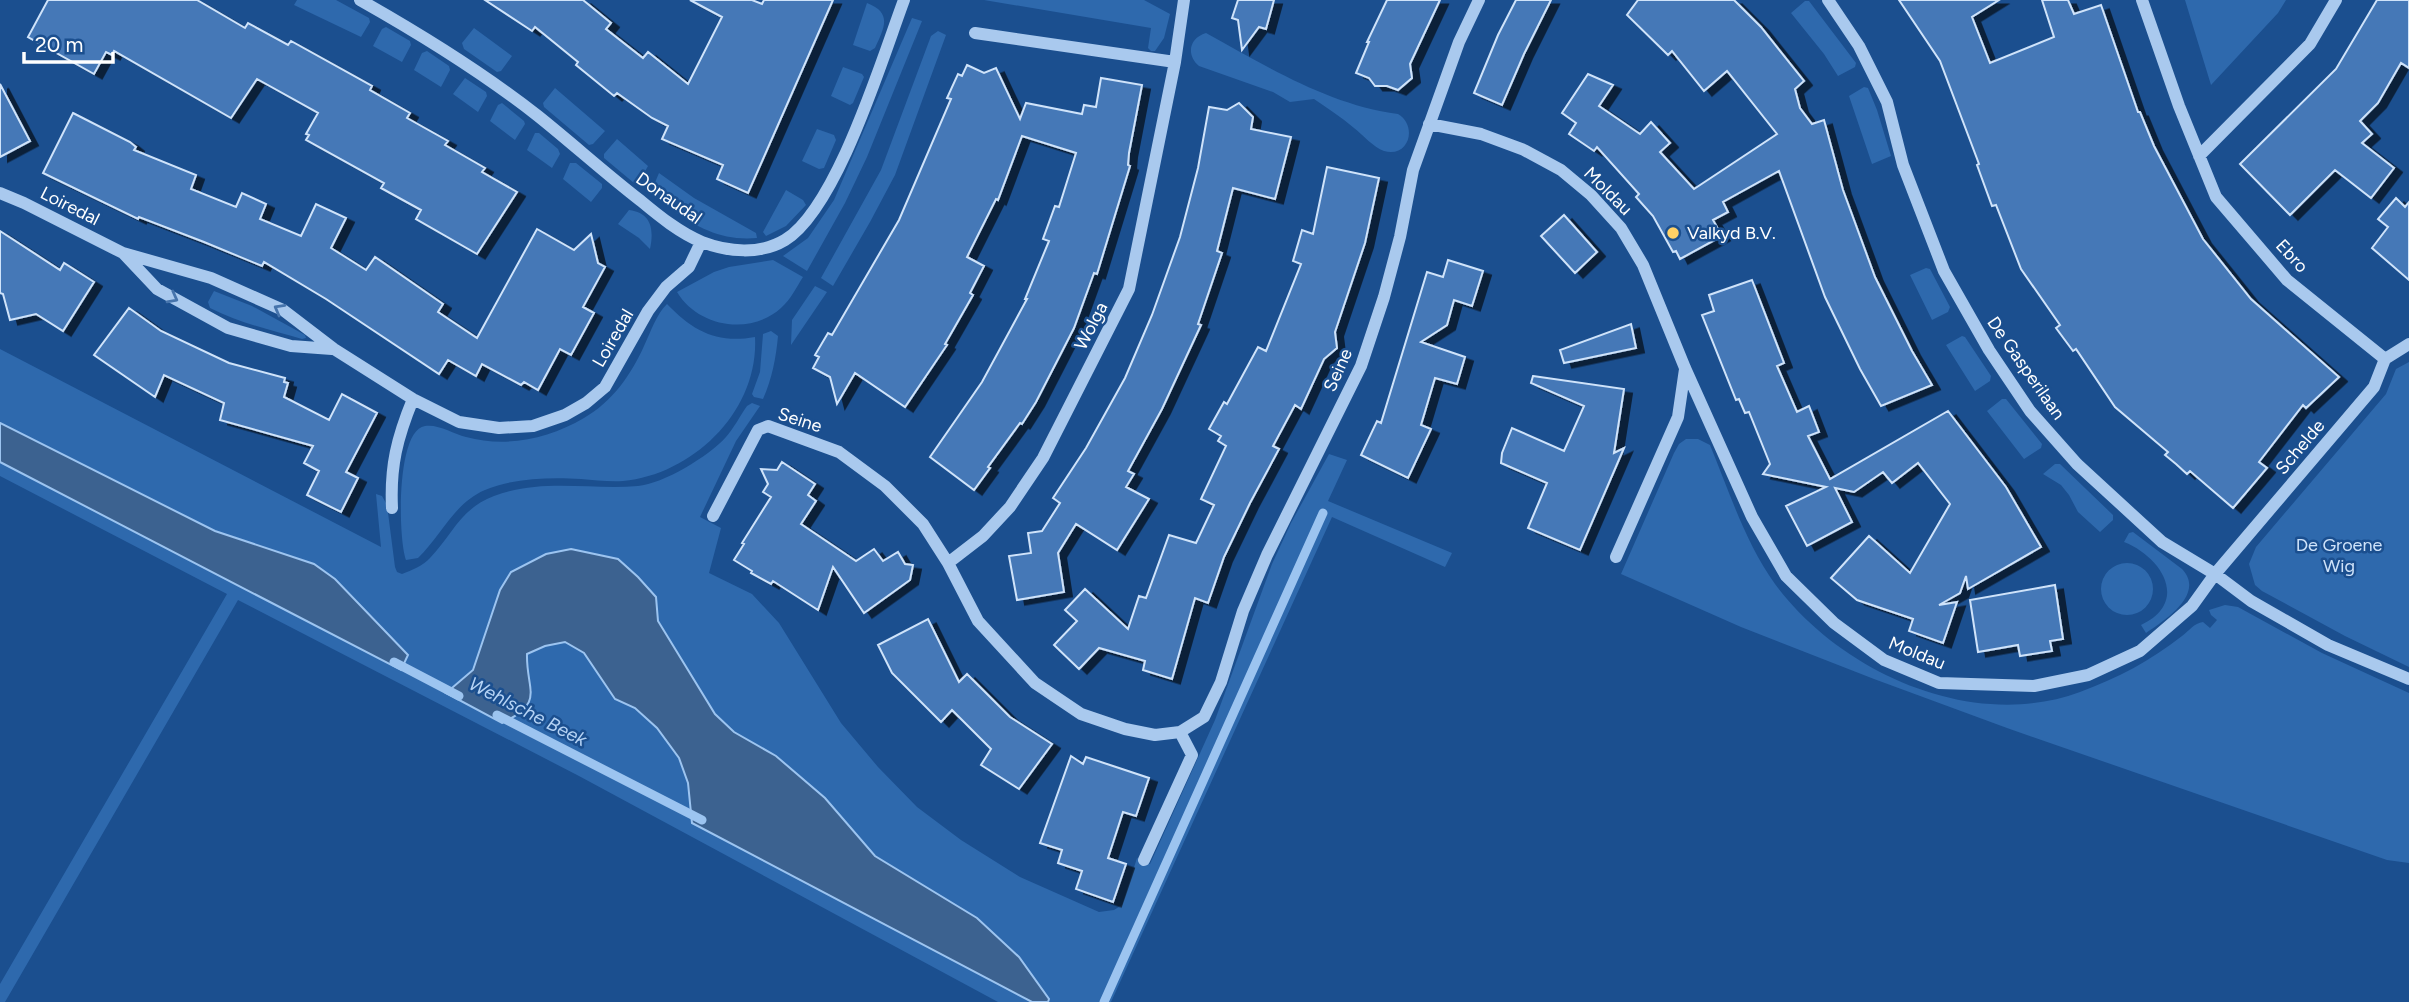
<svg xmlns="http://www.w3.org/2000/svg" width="2409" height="1002" font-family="Figtree,sans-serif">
<defs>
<filter id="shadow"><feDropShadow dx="8" dy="4.5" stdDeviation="0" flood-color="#0009"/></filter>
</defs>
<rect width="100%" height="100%" fill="#1b4f8f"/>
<path fill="#2e69ad" d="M297,0H336L369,18L370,22L361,37L294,5Z
M984,0H1144L1170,14L1164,38L1155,51H1151L1148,48L1151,28Z
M2185,0H2286L2278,13L2211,85Z
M1805,1H1809L1856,63L1855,67L1838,76L1824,54L1791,13Z
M867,3C893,13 884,28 875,48L870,51L853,45Z
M912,18L922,21L867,157L845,203L807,271L783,256L808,238L834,200Z
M386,27L410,41L411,45L402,62L373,46L382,29Z
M474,28L512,56L501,71L497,72L464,49L462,43Z
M938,31L946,35L895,175L870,222L833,286L821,278L881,170L931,36Z
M1206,33C1266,66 1329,105 1398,114C1418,126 1409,158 1384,151C1373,147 1363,135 1354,128C1341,117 1327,108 1314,99L1290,102L1273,92L1199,66C1186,55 1189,38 1206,33Z
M427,51L449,66L450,70L441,87L414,70L422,53Z
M843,67L862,74L864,77L853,103L850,105L831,96Z
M465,78L486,92L487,96L478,112L453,94Z
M1864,87L1868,88L1877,110L1891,156L1872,164L1849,96Z
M555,88L605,131L593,144L589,145L544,107L543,103Z
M502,103L524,121L525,124L515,140L490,121L498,105Z
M817,129L834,135L836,140L824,168L819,169L802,161Z
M535,133H539L558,149L560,154L552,168L527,150Z
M617,139L648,166L639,182L634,183L604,158V154Z
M570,163H576L602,184V188L591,202L563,179Z
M659,173L694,198L756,233L757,238C724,241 699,229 673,210C665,204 657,199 651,192Z
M786,190L803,200L806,205L786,226L766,236L763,232Z
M629,210C652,213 654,230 650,249L639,238L618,224Z
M773,260L803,277C796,288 791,299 781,308C750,336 698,327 677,292L714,272L729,267Z
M1926,268L1930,269L1950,307L1948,312L1932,320L1910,275Z
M815,286L827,292L791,345L792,320Z
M214,291L252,306L305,335L306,338L302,339C271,330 239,323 210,308L208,302Z
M667,304C693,331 717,344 755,337C759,410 694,474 623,481C610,482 594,480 581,479C551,477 513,478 485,490C454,503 441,536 418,558L406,560C398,538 396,430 425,426C439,424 453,434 466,437C506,448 548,439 584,418C612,402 631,375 644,346C651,331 656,315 667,304Z
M771,331L778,336C776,358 772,379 763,399L754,397L752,394L760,372L763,334Z
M1962,336L1965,337L1991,376L1990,381L1975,391L1946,345Z
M0,349L381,547L376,494L382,496L387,505L395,567L397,572L402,574C412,570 423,566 430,558C453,534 460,509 494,496C541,478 590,490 638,486C663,484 709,456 726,437C734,428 740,416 747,406L752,403L760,406L736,441L700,517L721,528L709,573L752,594L779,623L841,723L878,767L917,807L961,840L1020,877L1099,912L1114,910L1122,905L1137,858L1150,864L1215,720L1272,564L1291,523L1329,454L1347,460L1328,501L1452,553L1445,567L1332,517L1111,1002H1048L1049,999L977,918L875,856L825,798L776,756L734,732L715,714L658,621L656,597L638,577L618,559L571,549L490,617L473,670L447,693L532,691L527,673V654L545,646L565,642L584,652L615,699L635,708L657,728L679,758L688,783L692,823L1032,1002H998L579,776L238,600L5,1002H0V984L227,594L0,476V462L401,670L408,655L335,579L314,564L215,531L0,423Z
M2409,362V667L2345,636L2262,591L2255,585L2249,564L2256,547L2386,394L2396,369Z
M2002,399H2006L2042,444L2041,448L2024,459L1987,411Z
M1686,439H1698L1710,445C1729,491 1745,542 1775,584C1840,672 1972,732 2080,692C2118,678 2150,661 2182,636C2189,631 2194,623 2203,622L2210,628L2217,620L2211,615L2209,610L2225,605L2238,607L2322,653L2409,693V863L2387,860L2007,728L1874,679L1741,627L1621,574L1674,453L1679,444Z
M2055,464H2060L2113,515V520L2100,532L2078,512L2069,495L2061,485L2043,474Z
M2133,532L2182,569C2206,594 2164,621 2146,633L2141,625C2190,602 2162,557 2124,542L2129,533Z
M2101 589a26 26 0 1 1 52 0a26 26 0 1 1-52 0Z"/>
<path fill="#3c6290" stroke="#9cc4f0" stroke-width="2" d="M0,423L215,531L314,564L335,579L408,655L401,670L0,462Z
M571,549L618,559L638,577L656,597L658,621L715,714L734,732L776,756L825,798L875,856L977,918L1019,957L1049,999L1048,1002H1032L692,823L688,783L679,758L657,728L635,708L615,699L584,653L565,642L545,646L527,654C526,691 546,702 502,723L446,693L473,670L500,590L511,572L546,554Z"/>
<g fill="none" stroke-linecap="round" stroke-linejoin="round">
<path stroke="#9cc4f0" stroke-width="9" d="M394,662L459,696
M497,715L702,820
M1104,1002L1323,513"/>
</g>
<path fill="#4478b7" stroke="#cfe3fa" stroke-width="2" filter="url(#shadow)" d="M48,0H197L245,28L248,23L288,45L291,41L372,86L370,90L410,113L407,118L448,141L445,145L485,168L482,172L517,192L477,254L416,219L421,210L381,188L384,183L306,140L309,135L306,134L318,113L257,79L231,118L114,51L112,55L106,52L94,74L28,37Z
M485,0H583L611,23L606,29L643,58L648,52L688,84L722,17L690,0H752L762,4L764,0H833L748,193L717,179L723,165L662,139L668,126L652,118L617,93L614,96L576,65L578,62L535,27L532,31Z
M1238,0H1274L1266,29L1259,27L1242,50L1238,20L1232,18Z
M1387,0H1440L1410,64L1412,78L1398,90L1387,86H1375L1369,78L1356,73L1369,42H1367Z
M1516,0H1551L1524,54L1502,105L1474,93L1498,35Z
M1638,0H1734L1761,27L1804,81L1795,89L1800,108L1812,124L1824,120L1843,190L1875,277L1912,351L1932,385L1881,406L1860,369L1825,297L1779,171L1723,202L1728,212L1713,220L1722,236L1680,259L1676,251L1673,252L1653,216L1636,197L1639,194L1597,147L1594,151L1569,134L1576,123L1562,113L1588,74L1613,85L1599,106L1640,134L1651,122L1670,143L1660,152L1694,189L1777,134L1727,71L1704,91L1672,51L1668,55L1627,15Z
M1899,0H1999L1972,17L1990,63L2054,37L2042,0H2068L2074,14L2101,5L2138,112H2140L2154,146L2203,239L2251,299L2339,377L2306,408L2303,405L2259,462L2267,468L2233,508L2190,471L2187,474L2176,464L2165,455L2168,452L2115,407L2076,349L2073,351L2056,328L2060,325L2021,269L1996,205L1992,206L1977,165L1979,164L1940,61Z
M2377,0H2409V68L2401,63L2378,103L2360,121L2372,134L2362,143L2394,168L2371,198L2335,170L2290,215L2240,164L2336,69Z
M967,65L984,73L996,68L1020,119L1026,103L1082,114L1084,105L1096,107L1101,78L1142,85L1129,153L1128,165L1130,166L1097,274L1094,273L1074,328L1036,402L1022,424L1020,423L988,467L990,468L974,490L930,457L982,382L1027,299H1025L1049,241L1043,239L1055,206L1059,207L1076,153L1022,136L998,200L996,199L967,257L984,266L970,293L973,295L945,344L947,345L905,407L855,373L837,404L830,377L813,368L819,357L815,355L828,333L832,335L899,220L951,99L947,98L958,74L962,76Z
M0,84L30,141L0,157Z
M1239,103L1253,117L1251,129L1291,137L1275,199L1233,188L1217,251L1222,253L1198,324L1201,325L1162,409L1128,471L1134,474L1126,487L1149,499L1117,550L1076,524L1058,553L1064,592L1017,600L1009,556L1031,553L1028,533L1042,531L1060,503L1053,498L1086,448L1125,378L1152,315L1180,237L1198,168L1209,107L1227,110Z
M73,113L130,142L136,147L134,150L196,175L191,189L236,207L242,193L266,204L260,219L301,236L316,204L346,218L331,248L366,270L375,257L443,304L438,312L477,338L537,229L574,250L591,234L598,263L605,267L583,307L594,313L571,355L560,349L538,390L524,382L521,385L482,364L476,376L448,360L439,374L326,299L264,262L262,266L204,242L139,217L138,219L43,173Z
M1327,167L1379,178L1365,243L1335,332L1337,348L1324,359L1301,409L1295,405L1273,446L1279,449L1250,503L1224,557L1208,603L1195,598L1172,679L1143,670L1145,661L1099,648L1079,669L1054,645L1077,621L1065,610L1085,589L1128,629L1139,596L1146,598L1169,535L1196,543L1214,505L1201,499L1226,446L1218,441L1221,436L1209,429L1224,402L1227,404L1258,347L1266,351L1301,264L1293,261L1302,230L1313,234Z
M2396,198L2405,207L2409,202V280L2372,248L2388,227L2378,219Z
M1564,215L1597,252L1575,273L1541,236Z
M0,231L60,270L64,263L94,282L63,331L36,314L10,320L3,294L0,293Z
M1448,260L1483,271L1472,306L1454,300L1447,325L1421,342L1465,357L1457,384L1435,378L1421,425L1431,429L1408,478L1361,455L1377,421L1381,423L1427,272L1443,277Z
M1752,280L1784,363L1777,366L1797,412L1809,406L1819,432L1808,436L1830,479L1948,411L2006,487L2041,547L1968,589L1966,576L1960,593L1939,605L1957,602L1943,643L1909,631L1913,619L1857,600L1831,578L1869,536L1910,573L1950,504L1918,463L1892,483L1883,472L1854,492L1835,488L1852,522L1807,546L1786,506L1826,487L1763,474L1770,464L1749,412L1745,413L1739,399L1736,400L1702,315L1714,311L1709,295Z
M129,308L161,331L229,363L285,378L284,382L288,383L284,397L329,420L342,394L377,413L346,472L358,478L341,512L307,495L319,471L304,463L313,446L220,420L224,403L164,375L155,397L94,355Z
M1631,324L1636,348L1564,363L1560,350Z
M1533,376L1624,389L1614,453L1624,448L1580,550L1528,528L1547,483L1501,463L1502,453L1512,428L1564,451L1584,406L1531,383Z
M782,462L815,484L808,495L816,501L801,524L856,561L874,549L883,561L898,552L905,564L913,565L910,580L864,613L833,567L818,610L773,581L771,584L751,573L752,571L734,560L744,544L742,543L771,497L763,492L768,484L761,469L777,470Z
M2055,585L2063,639L2050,641L2052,651L2020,656L2018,645L1978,652L1970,600Z
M928,619L959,682L967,674L1010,717L1052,744L1019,789L981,765L991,749L952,710L941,722L892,673L878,645Z
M1071,756L1083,764L1086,757L1149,778L1136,816L1123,812L1108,858L1126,864L1113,902L1076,889L1082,871L1058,863L1062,850L1040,843Z"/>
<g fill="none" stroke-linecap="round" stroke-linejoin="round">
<path stroke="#a9c9ee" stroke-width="12" d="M360,0C422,35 482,72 538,116C573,144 606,174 641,201C659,216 680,233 702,242C728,252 760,255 785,240C837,208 882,59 904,0
M1828,0L1859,46L1887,102L1903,165L1944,271L1989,350L2030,411L2077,464L2162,542L2215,574L2251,601L2328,645L2409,679
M2142,0L2179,106L2216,197L2287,280L2385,359
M975,33L1175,62
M1429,124L1481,134L1524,150L1561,170L1591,195L1621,228L1643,265L1685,368L1752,517L1786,576L1834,623L1884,660L1939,683L2034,686L2088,675L2140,651L2192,606L2215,574L2374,387L2385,359L2409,344
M2199,156L2310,44L2336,0
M0,193L24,203L123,253L211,278L283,310L334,349L413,399L459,422L499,428L533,426L565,415L586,403L605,387L648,311L666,287L689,267L701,242
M123,253L157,289L228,328L291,346L332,349
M392,508C390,466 397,438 413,399
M713,516L758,430L768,426L839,452L885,486L923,524L948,563L978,621L1035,683L1081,714L1125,729L1155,735L1180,732L1204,717L1221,682L1243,611L1267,555L1361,366L1384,297L1400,237L1413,170L1459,42L1479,0
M1616,557L1678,417L1685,369
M948,563L983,536L1010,507L1043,458L1129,289L1175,62L1184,0
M1144,860L1192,755L1180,732"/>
</g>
<defs><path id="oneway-chevron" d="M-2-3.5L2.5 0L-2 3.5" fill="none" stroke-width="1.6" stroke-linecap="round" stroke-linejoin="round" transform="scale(1.75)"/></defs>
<g stroke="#4674ac">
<use href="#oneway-chevron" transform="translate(173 298) rotate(28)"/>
<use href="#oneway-chevron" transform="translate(279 309) rotate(-151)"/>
</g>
<circle fill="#ffd166" stroke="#1b4f8f" stroke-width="2.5" cx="1673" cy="233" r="7"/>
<g text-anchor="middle" stroke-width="5" stroke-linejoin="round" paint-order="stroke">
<g font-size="18" fill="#fff" stroke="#1b4f8f">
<text transform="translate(1608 191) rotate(45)" y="6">Moldau</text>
<text transform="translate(669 198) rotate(35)" y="6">Donaudal</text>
<text transform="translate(70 206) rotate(27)" y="6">Loiredal</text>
<text transform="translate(2292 256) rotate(47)" y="6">Ebro</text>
<text transform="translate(1091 326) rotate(-63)" y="6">Wolga</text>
<text transform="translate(613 338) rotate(-60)" y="6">Loiredal</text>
<text transform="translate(2026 368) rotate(55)" y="6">De Gasperilaan</text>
<text transform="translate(1338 370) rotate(-66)" y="6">Seine</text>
<text transform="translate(800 420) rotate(18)" y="6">Seine</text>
<text transform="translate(2300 447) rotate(-50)" y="6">Schelde</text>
<text transform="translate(1917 653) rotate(22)" y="6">Moldau</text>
</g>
<g font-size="18" fill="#fff" stroke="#1b4f8f" text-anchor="start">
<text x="1687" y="239">Valkyd B.V.</text>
</g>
<g font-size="18" fill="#cfe3fa" stroke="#1b4f8f">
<text x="2339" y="551">De Groene<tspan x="2339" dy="21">Wig</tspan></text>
</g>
<g font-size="19" font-style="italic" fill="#b5d3f5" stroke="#1b4f8f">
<text transform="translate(528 711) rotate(27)" y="7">Wehlsche Beek</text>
</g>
</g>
<path d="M24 52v10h89v-10" fill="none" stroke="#ffffff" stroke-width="3.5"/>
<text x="35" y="52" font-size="21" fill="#ffffff" stroke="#1b4f8f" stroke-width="5" paint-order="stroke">20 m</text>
</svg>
